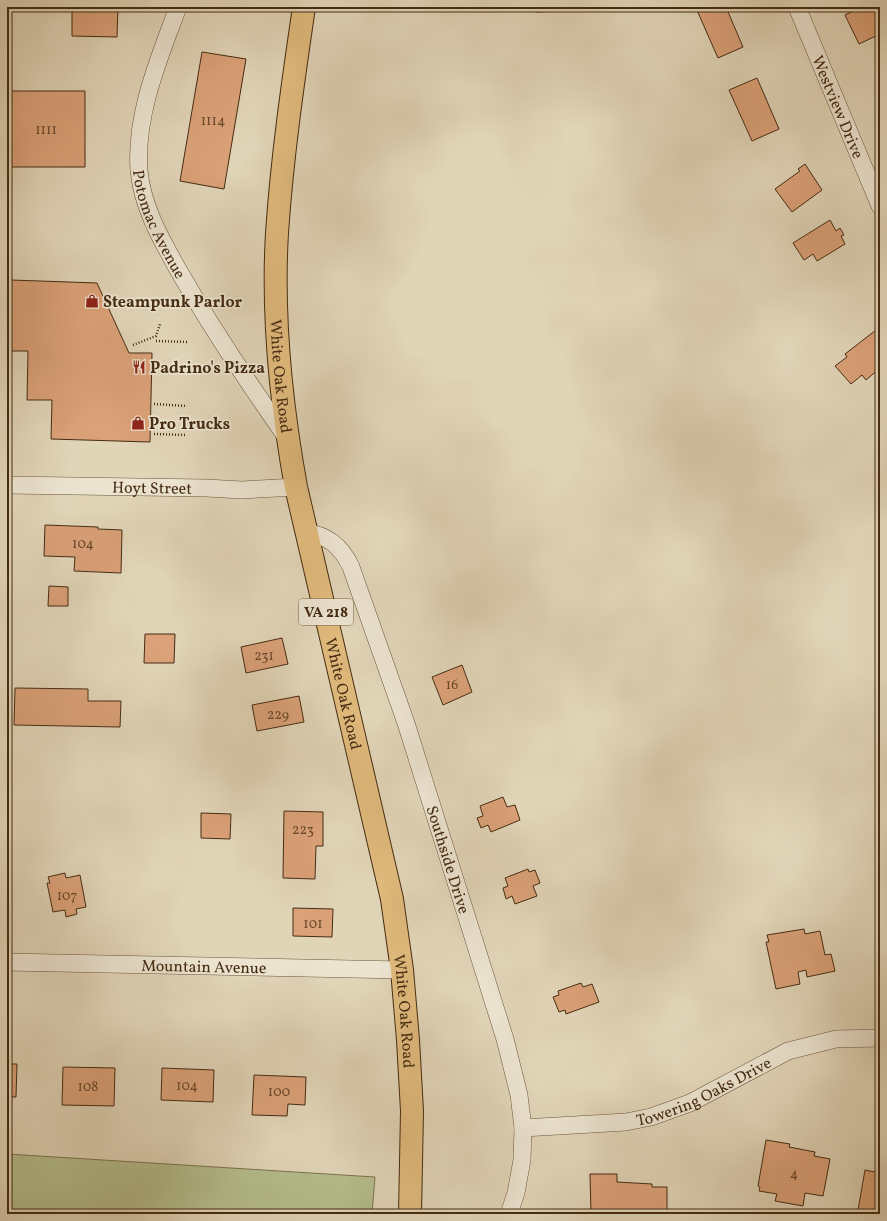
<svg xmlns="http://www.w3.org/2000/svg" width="887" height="1221" font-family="Vollkorn,serif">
<rect width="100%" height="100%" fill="#e1d5b8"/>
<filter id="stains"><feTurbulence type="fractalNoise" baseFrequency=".005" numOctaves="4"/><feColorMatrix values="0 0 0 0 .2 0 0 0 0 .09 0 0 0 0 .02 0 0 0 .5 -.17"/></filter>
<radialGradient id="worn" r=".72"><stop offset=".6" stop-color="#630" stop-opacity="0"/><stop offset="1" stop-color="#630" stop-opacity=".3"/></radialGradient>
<path fill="#b5bd8d" stroke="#7d7450" d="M7,1154L375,1177L372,1214H7Z"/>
<path fill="#dba178" stroke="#452c12" d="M72,7H118L117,37L72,36Z
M536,7H560V11L536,12Z
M726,7L743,47L718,58L696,8Z
M862,7H870L872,11L876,8L880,16V34L859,44L845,15Z
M202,52L246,59L224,189L180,181Z
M757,78L779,129L752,141L729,90Z
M7,91H85V167H7Z
M805,164L822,190L792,212L775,189L800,171L798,169Z
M830,220L836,231L840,228L844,235L841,236L845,244L817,261L813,254L804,260L793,243Z
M11,280L97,283L129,353H152L150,442L51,439L52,400H27L28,351H9Z
M880,327V368L866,380L862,375L851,384L835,366L847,357L845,354Z
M45,525L98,527V529L122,530L121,573L74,571L75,557L44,556Z
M49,586L68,587V606H48Z
M145,634H175L174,663H144Z
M282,638L288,664L246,673L241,647Z
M462,665L472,692L443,705L432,677Z
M15,688L88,689V701H121L120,727L14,725Z
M299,696L304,722L257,731L252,705Z
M503,797L507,807L515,805L520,820L491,832L488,825L481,828L477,818L483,816L480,806Z
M284,811L323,812V846H316L315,879L283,878Z
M201,813L231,814L230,839L201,838Z
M7,839L11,856L7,857Z
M528,869L529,872L535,870L540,883L533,886L537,896L515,904L512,896L506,899L503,888L508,886L505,878Z
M65,873L66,878L80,875L86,907L76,909L77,914L66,917L65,910L53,912L47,883H50L48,877Z
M293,908L333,909L332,937L293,936Z
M804,929L805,934L820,931L825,955L831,954L835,971L807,977L806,970L798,972L800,984L776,989L766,942H769L767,935Z
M581,983L583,987L592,984L599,1002L566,1014L565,1010L559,1012L553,997L559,995L558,991Z
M7,1064H17L16,1097H7Z
M63,1067L115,1068L114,1106L62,1105Z
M162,1068L214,1070L213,1102L161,1100Z
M254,1075L306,1077L305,1105L288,1104L287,1116L252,1115Z
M766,1140L790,1144L789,1147L815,1152L814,1156L830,1159L823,1196L805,1193L803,1206L775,1201L777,1194L759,1191L760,1187L758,1186Z
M865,1170L880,1173V1214L858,1210Z
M590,1174H617V1182L652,1184V1187H667V1214H591Z"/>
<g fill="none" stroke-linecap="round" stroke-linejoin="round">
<g stroke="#6c563c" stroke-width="18">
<g id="street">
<path id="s1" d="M178,7C159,59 135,114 139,170C142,207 162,241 180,273C213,330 249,384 287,438"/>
<path id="s2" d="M797,7L880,206"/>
<path id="s3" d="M7,485L206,488L242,490L296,487"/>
<path id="s4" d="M307,533C329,535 342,548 351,567L406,723L505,1039L519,1095L523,1128L522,1160L516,1193L509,1214"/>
<path id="s5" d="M7,962L402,970"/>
<path id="s6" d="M523,1128L626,1122L651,1117L690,1103L788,1051L836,1039L880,1038"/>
</g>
</g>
<g stroke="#452c12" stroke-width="24">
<g id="primary">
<path id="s7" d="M304,7C293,82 282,158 277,233C272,318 281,404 296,487L392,899L402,970L408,1040L412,1111L410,1214"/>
</g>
</g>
<path stroke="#452c12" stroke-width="2.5" stroke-dasharray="1 2" stroke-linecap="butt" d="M156,341L188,342
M133,345L156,336L160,324
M154,404L187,406
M154,434L186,435"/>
<use href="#street" stroke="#ece4d1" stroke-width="17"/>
<use href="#primary" stroke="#e0ba7c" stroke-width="22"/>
</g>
<defs>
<g id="shop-bare" transform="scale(1.08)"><path d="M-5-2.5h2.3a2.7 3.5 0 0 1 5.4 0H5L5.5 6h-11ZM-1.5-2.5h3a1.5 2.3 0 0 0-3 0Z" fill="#8f2418" stroke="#ece4d1" stroke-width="2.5" paint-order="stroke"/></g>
<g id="restaurant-bare" transform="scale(1.08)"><path d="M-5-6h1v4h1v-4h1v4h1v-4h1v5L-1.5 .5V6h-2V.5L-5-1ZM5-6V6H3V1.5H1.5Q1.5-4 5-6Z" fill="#8f2418" stroke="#ece4d1" stroke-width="2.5" paint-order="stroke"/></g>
</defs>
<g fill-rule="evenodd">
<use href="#shop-bare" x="92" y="301"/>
<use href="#restaurant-bare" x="139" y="367"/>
<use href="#shop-bare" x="138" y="423"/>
</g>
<g text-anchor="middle" stroke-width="3.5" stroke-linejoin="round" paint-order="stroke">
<g font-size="14" fill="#6a492c">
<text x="213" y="125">1114</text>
<text x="46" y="134">1111</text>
<text x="83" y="548">104</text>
<text x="264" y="660">231</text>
<text x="452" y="689">16</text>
<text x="278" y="719">229</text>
<text x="303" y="834">223</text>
<text x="67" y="900">107</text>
<text x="313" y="928">101</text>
<text x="187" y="1090">104</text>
<text x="88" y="1091">108</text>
<text x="279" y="1096">100</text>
<text x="794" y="1178">4</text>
</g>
<rect fill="#ece4d1" stroke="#77634b" stroke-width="1" x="299" y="599" width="54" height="26" rx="3"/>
<g font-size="15" font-weight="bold" fill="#452c12">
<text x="326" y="617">VA 218</text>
</g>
<g font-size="16" fill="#452c12" stroke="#ece4d1">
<text dy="6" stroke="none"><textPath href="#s2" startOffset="108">Westview Drive</textPath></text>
<text dy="6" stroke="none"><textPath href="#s1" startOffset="227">Potomac Avenue</textPath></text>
<text dy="6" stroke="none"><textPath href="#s7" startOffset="371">White Oak Road</textPath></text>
<text dy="6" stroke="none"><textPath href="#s3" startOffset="145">Hoyt Street</textPath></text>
<text dy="6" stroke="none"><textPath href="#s7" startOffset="695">White Oak Road</textPath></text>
<text dy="6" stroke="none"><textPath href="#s4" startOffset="367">Southside Drive</textPath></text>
<text dy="6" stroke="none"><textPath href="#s5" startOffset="197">Mountain Avenue</textPath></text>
<text dy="6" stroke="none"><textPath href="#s7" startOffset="1019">White Oak Road</textPath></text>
<text dy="6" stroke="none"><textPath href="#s6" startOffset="187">Towering Oaks Drive</textPath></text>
</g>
<g font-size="16" font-weight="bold" fill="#452c12" stroke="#ece4d1" text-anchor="start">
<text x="103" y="307">Steampunk Parlor</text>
<text x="150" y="373">Padrino's Pizza</text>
<text x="149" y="429">Pro Trucks</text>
</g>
</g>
<rect width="887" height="1221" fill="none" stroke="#e1d5b8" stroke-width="24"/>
<rect x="8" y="8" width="871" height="1205" fill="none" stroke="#452c12" stroke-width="2"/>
<rect x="12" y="12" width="863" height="1197" fill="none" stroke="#452c12"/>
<rect width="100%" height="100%" filter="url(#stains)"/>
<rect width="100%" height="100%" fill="url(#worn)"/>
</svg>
